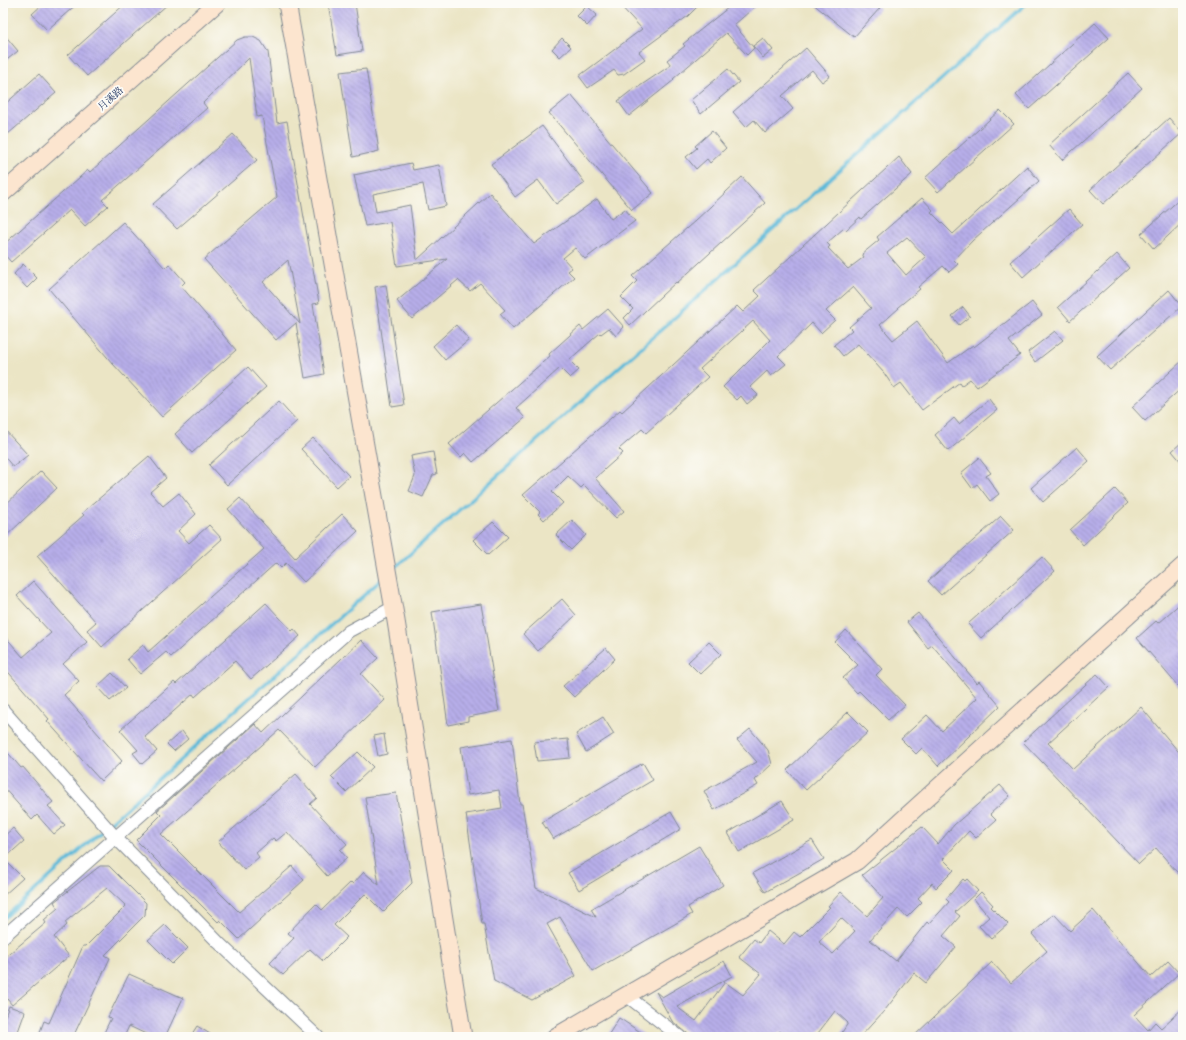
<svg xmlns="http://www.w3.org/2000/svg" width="1186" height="1040" font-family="'Libre Caslon Text','Noto Serif SC',serif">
<defs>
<pattern id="building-back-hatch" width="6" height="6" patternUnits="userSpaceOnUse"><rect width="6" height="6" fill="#b7aee9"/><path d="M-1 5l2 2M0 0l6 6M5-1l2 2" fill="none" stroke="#948ec0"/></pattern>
</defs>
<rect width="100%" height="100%" fill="#fdfcf7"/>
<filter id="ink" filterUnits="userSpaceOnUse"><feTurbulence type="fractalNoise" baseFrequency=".025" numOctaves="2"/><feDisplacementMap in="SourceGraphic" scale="8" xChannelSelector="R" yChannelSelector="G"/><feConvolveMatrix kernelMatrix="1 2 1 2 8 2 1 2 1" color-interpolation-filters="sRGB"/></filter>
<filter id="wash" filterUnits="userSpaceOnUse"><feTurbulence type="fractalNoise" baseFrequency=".012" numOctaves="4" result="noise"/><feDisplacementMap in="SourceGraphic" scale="16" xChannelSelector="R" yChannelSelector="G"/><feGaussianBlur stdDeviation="0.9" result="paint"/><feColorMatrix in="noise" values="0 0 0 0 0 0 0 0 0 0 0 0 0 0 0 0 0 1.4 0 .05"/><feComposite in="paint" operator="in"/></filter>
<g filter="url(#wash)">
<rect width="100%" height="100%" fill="#ebe5c5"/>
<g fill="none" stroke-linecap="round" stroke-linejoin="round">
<path stroke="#5bb9d9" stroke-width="3.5" d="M392,570L1027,3
M3,919L383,578"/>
</g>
<g id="blocks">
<path fill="url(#building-back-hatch)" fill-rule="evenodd" d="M44,3H78L47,30L32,14Z
M126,3H169L87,76L68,55Z
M328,3H355L362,51L337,55Z
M618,3H701L688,16L639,52L645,59L624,74L618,75L614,70L588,88L579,76L642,29Z
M734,3H759L734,25L754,48L747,55L726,33L673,79L674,80L629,116L618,101L636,87L637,88L671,65L667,60L685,46L683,44Z
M812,3H874L880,8L854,37Z
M587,6L597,15L587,26L577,16Z
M1095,23L1109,38L1029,109L1016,95Z
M3,33L18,51L3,63Z
M245,37H253L261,41L268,52L277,123L287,121L319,303L313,304L324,374L305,378L296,323L276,340L204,259L277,197L262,116L257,117L249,58L203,103L207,108L102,200L108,206L85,226L70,210L11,262L3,253V245L88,170L90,172L237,40ZM288,260L300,324L263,282Z
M562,38L571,47L560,57L552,49Z
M763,38L773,50L763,58L753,46Z
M806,48L830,76L822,82L812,70L782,96L793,109L765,133L754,120L746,127L733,112Z
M366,69L379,151L353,157L340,72Z
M728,69L739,82L701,114L691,100Z
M1128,73L1142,88L1062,160L1049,145Z
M39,74L56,93L8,134L3,128V106Z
M571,95L653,193L632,210L549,113Z
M1000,110L1014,124L938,192L925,178Z
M1169,118L1182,133L1103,204L1090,190Z
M542,126L585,183L556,204L538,180L515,197L491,164Z
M712,131L726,148L710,163L707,159L696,169L686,157L697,148L695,146Z
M233,134L257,160L177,229L153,204Z
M899,157L912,174L861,219L860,217L846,230L844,228L827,243L830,246L828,248L848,269L864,257L862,254L879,240L877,237L922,198L933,210L931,212L953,234L1027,166L1039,181L973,240L954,260L958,264L949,272L943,266L918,287L920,289L898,307L899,308L880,325L893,340L917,321L948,363L973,345L974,347L1032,302L1042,315L1009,341L1020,355L977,387L970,379L962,385L960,382L922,410L901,383L894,388L884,373L858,344L843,356L834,345L852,330L849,327L871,308L853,287L826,311L835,320L821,333L812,323L778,356L786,364L771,376L767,371L750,387L758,395L747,404L741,396L737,400L723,387L770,340L753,321L700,369L708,377L646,433L642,429L619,449L623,453L595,478L624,511L616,518L584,485L581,488L568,476L552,492L563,503L544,520L538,514L540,512L523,495L620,410L622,412L737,306L743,312L760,296L754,290ZM907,237L926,257L906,275L887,253Z
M411,163L413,170L439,165L446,206L428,210L423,184L373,194L376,212L410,205L417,260L490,193L534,244L597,199L611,219L625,209L635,221L585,259L575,248L563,258L572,268L568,271L574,277L513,329L500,314L505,310L480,283L470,291L458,280L412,319L397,301L447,259L397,266L390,222L365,226L354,175Z
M742,177L765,203L677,283L676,282L630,325L624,318L633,309L621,297L637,281L632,276L695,221Z
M1183,196V222L1154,249L1141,234Z
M1069,209L1082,224L1023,277L1010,262Z
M123,222L165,268L169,264L185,282L181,286L236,350L162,417L113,364L49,289Z
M1117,254L1129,268L1070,321L1058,307Z
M23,264L37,278L27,288L14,274Z
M386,285L404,405L392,407L375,287Z
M1169,290L1182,306L1110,370L1097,356Z
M963,307L970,316L959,325L952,316Z
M608,309L624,327L616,336L609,328L601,334L600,333L569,360L579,370L570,378L560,368L516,408L525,418L473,462L465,453L461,457L449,444L550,356L549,354L580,326L583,330Z
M456,325L469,340L445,360L433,346Z
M1055,331L1063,340L1035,362L1028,352Z
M1183,360V387L1145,421L1132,407Z
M248,367L266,387L192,453L175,434Z
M989,399L997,410L948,451L935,435L954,418L959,424Z
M279,401L297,421L227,485L209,465Z
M3,428L28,455L13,467L3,455Z
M313,438L349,476L337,487L301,449Z
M1183,441V464L1172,451Z
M1077,447L1089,461L1043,502L1031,488Z
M433,452L437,474L433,475L423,497L409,491L415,476L411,456Z
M149,456L166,478L150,492L163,506L179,493L196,514L178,531L189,543L209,525L222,539L102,647L87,630L96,622L37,556L84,515L82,513Z
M979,458L991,473L986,476L999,494L990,501L977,484L972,488L961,473Z
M41,471L57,488L3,539V507Z
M1115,489L1128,503L1083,545L1070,530Z
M240,498L295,558L342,514L358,531L304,582L286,563L281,568L276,563L171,657L166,652L140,674L127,659L143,645L148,652L264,549L228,509Z
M1001,516L1014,530L941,595L928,581Z
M572,520L586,535L571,550L556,535Z
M493,522L508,537L488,555L473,540Z
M1042,557L1055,571L981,638L968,624Z
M33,581L87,642L63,664L79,681L64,695L122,761L101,781L47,721L49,719L3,666V634L23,657L51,633L17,596Z
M562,599L576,615L538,651L523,634Z
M1183,601V692L1137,638L1156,621L1158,623Z
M266,603L292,631L294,629L300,636L251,679L235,661L195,697L193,694L145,737L157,751L142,764L133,753L138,750L120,730L174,682L176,684Z
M481,604L499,711L468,717V721L448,725L432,612Z
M918,613L977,683L979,681L1000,706L938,766L922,748L916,754L901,739L927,715L942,731L977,698L932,645L928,648L907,622Z
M846,630L882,669L876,675L905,705L888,720L859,691L857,693L843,678L858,665L835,642Z
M361,640L378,658L361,674L385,700L315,767L279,730L161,834L239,912L292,866L304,880L239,939L220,920L218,922L136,840L161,815L157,811L255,724L263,733Z
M709,642L721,654L700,674L688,662Z
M606,648L615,659L574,697L563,686Z
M112,673L126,688L110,701L97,687Z
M1097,674L1109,687L1048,743L1073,769L1141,707L1183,757V879L1156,848L1139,864L1023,742Z
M848,712L868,732L806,790L787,770Z
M603,717L614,734L586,752L576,734Z
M750,729L768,750L772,764L755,780L758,785L714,810L704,791L757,762L737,740Z
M182,731L188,739L174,751L167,744Z
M384,734L387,754L378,756L374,736Z
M512,739L520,804H522L536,888L596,917L591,909L699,846L723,885L688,907L692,914L593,971L560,917L547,924L576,976L532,1000L494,981L484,924H482L466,814L502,808L499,790L468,795L461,747Z
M568,739L570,758L537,761L534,742Z
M3,747L21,768L23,767L53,802L48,806L65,825L54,834L37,815L32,820L3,787Z
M358,752L373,767L346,792L331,777Z
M643,763L653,780L553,839L542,822Z
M296,774L317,798L310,804L347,844L340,850L347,858L327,876L287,832L276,841L273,838L256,853L259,857L244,870L218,842Z
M1000,785L1010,796L990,814L996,820L976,838L969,831L943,859L954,870L936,888L932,883L918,898L922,902L907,917L898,909L870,940L896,961L927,922L929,924L949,902L946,899L963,879L965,881L967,879L978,891L955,912L960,916L943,936L956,947L926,983L914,973L885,1010L860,1037H839L848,1023L835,1011L815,1037H786L780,1031L775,1037H692L672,1021L656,992L662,997L724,961L732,976L677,1007L696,1021L725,982L743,995L761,974L739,957L754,939L759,943L768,931L784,944L794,932L800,937L830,907L828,906L841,892L867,916L883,898L862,875L922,827L938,844L954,825ZM841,918L855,931L833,954L819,942Z
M396,793L412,883L383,912L365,894L334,925L347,937L323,961L310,949L283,975L270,963L294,938L288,933L316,904L322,910L351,882L353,884L364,872L379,885L365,797Z
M782,801L794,820L739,852L728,833Z
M671,812L681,829L579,890L568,873Z
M13,828L24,841L4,859L23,878L3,896V837Z
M812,840L824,859L765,892L753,873Z
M100,866H109L146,903L145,915L105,955L110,958L73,1037H38L44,1021L49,1023L83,946H86L126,906L107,888L65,922L67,925L54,937L69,956L12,1005L3,994V959L46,923L44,920L58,908L54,902Z
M981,892L993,905L991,907L1008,924L991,939L979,926L989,917L974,899Z
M1093,910L1151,977L1168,961L1179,973L1134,1015L1148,1030L1155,1022L1161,1028L1183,1008V1037H913L992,962L1011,983L1047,951L1032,934L1054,914L1070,931Z
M165,925L188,948L172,964L148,940Z
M129,974L183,998L165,1037H152L129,1026L124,1037H102L111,1018L108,1017Z
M9,1006L25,1012L16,1037H3V1021Z
M619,1018L648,1037H607Z
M197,1026L215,1037H190Z"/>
</g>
</g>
<g filter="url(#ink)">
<use href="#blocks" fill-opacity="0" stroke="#838a92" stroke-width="1"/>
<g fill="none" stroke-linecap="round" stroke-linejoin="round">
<g stroke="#838a92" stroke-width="14">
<path id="street" d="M3,710L116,838L219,943L318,1037
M3,937L349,631L394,607
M627,996L680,1037"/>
</g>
<g stroke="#838a92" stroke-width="19">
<path id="secondary" d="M287,3L396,621L463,1037
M3,193L217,3
M555,1037L857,861L1183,566"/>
</g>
<use href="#street" stroke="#fff" stroke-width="12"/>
<use href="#secondary" stroke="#fce5cf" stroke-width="17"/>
</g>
</g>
<g text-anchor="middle" stroke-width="3.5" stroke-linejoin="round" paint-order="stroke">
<g font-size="10" fill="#1b2f5e" stroke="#fdfcf7">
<text transform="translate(110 98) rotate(-42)" y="4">月溪路</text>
</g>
</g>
<rect width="1186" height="1040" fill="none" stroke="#fdfcf7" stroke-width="16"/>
</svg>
